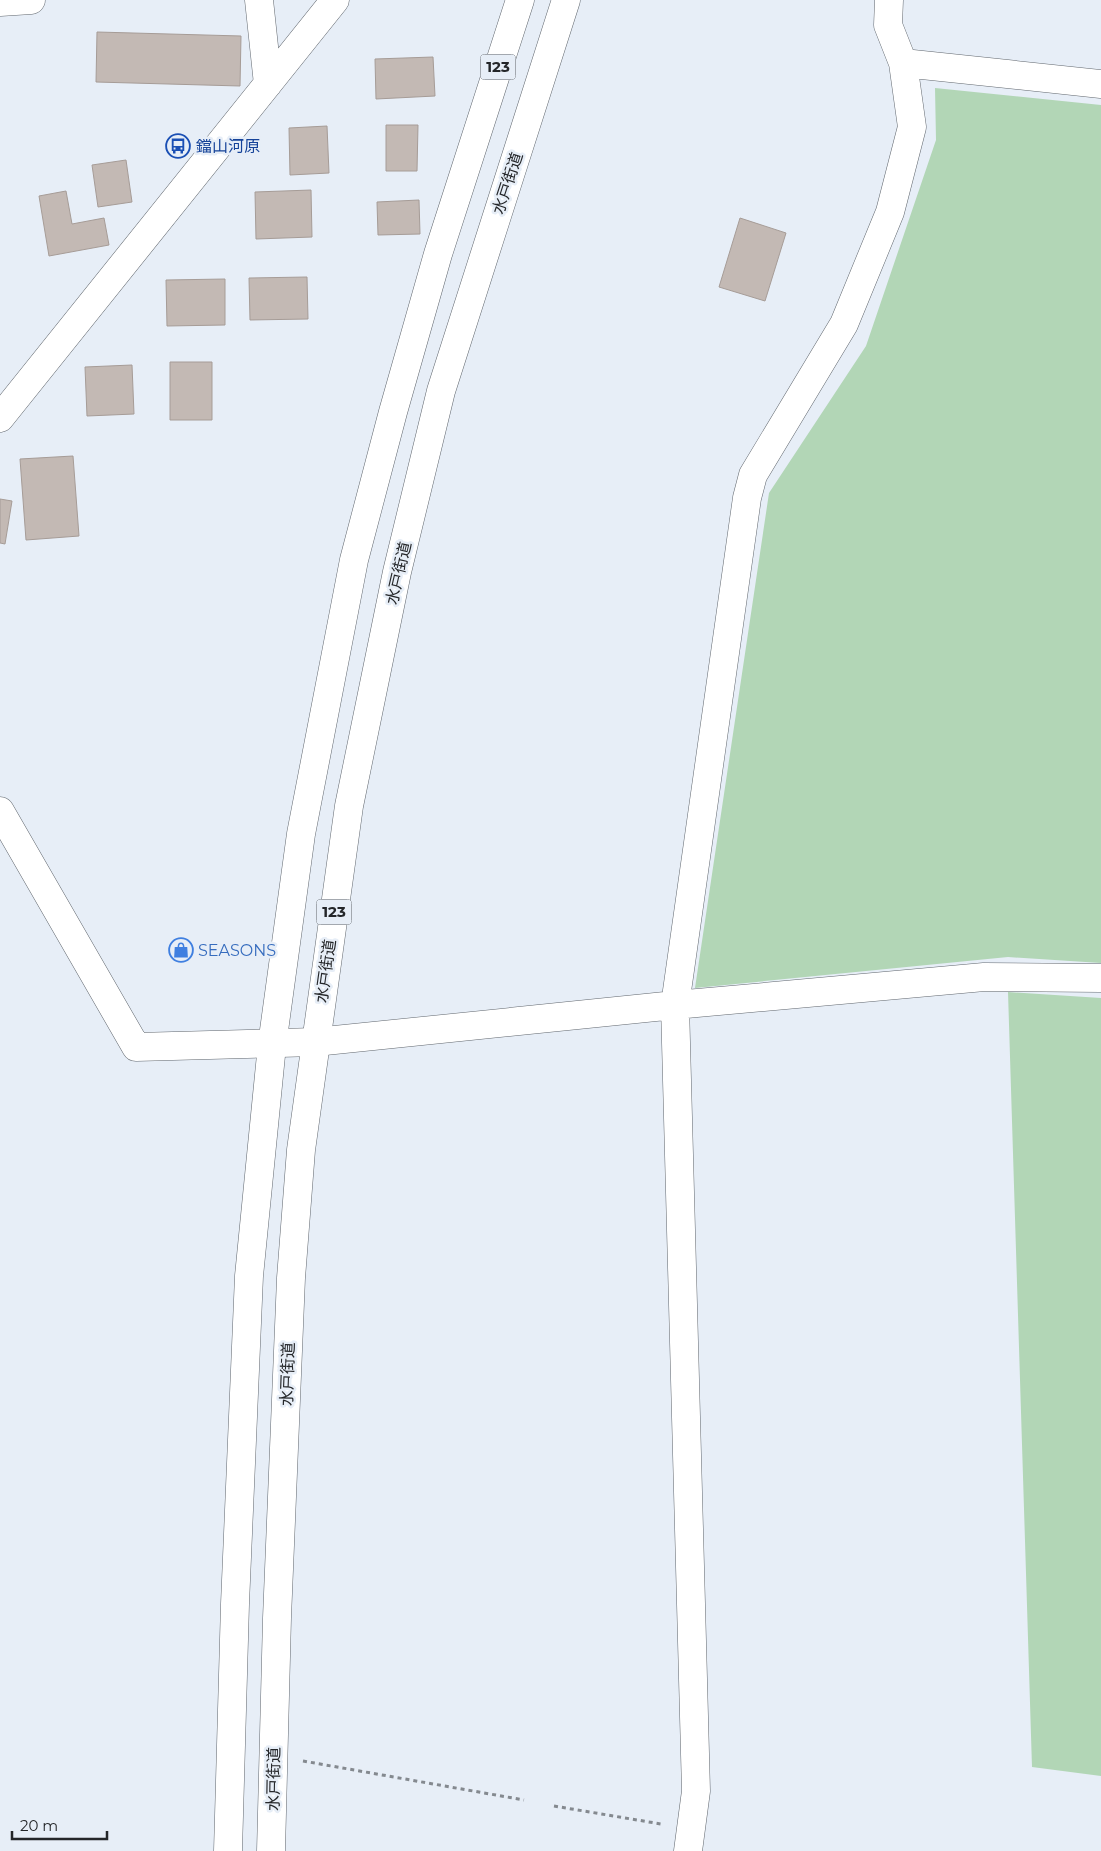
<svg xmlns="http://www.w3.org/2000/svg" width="1101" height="1851" font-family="Montserrat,'Noto Sans JP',sans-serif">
<rect width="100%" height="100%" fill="#e7eef7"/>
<path fill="#b2d6b6" d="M935,88L1101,105V963L1008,957L695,988L769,493L866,346L936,140Z
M1008,992L1101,998V1776L1032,1767Z"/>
<path fill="#c3b9b4" stroke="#a69c97" d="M97,32L241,36L240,86L96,82Z
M433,57L435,96L376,99L375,59Z
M386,125H418L417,171H386Z
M327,126L329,173L290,175L289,128Z
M126,160L132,202L98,207L92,165Z
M311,190L312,237L256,239L255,192Z
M66,191L72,224L104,218L109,245L49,256L39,196Z
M419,200L420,234L378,235L377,202Z
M740,218L786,233L765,301L719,287Z
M307,277L308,319L250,320L249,278Z
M225,279V325L167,326L166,280Z
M170,362H212V420H170Z
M132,365L134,414L87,416L85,367Z
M73,456L79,536L26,540L20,459Z
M0,499L12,501L5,544L0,543Z"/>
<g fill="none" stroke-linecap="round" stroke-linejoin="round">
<g stroke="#61676e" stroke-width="29">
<path id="minor" d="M259,0L268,84
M0,2L31,0
M903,63L1101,84
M0,418L335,0
M0,811L136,1047L315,1042L675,1005L984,977L1101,978
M688,1851L696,1791L675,1005L747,498L753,475L844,324L890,212L912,127L903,63L888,25L889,0"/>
</g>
<g stroke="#61676e" stroke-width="29">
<path id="highway" d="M228,1851L235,1604L249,1276L272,1045L301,834L354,560L393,412L438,254L520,0
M271,1851L277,1618L291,1278L301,1150L349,806L397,572L441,391L566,0"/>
</g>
<path stroke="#84898f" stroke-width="3" stroke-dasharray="4 4" stroke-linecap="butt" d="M303,1761L524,1800
M554,1806L661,1824"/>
<use href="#minor" stroke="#fff" stroke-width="28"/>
<use href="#highway" stroke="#fff" stroke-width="28"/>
</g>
<defs>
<g id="bus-ring" transform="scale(1.25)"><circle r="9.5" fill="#e7eef7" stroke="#1a4fb4" stroke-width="1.5"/><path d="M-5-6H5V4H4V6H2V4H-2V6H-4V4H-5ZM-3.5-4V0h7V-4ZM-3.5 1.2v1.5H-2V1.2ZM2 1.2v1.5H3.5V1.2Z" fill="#1a4fb4"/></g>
<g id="shop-ring" transform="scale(1.25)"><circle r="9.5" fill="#e7eef7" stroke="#3f7fe0" stroke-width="1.5"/><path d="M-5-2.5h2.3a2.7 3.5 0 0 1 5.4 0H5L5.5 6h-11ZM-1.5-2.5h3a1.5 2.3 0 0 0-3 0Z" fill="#3f7fe0"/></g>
</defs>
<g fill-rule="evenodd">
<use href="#bus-ring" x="178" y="146"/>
<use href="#shop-ring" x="181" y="950"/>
</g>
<g text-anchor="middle" stroke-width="5" stroke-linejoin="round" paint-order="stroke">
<g fill="#e7eef7" stroke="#5e6267" stroke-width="1">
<rect x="480.5" y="54.5" width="35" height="25" rx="4"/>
<rect x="316.5" y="899.5" width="35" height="25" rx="4"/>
</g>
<g font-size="15" font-weight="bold" fill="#242629">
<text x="498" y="72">123</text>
<text x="334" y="917">123</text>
</g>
<g font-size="16" fill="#164399" stroke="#e7eef7" text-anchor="start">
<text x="196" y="152">鐺山河原</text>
</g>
<g font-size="16" fill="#242629" stroke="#e7eef7">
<text transform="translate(507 183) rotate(-72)" y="6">水戸街道</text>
<text transform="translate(398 573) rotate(-77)" y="6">水戸街道</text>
<text transform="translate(325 971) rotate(-82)" y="6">水戸街道</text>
<text transform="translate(287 1374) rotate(-88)" y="6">水戸街道</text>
<text transform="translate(273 1779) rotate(-89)" y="6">水戸街道</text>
</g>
<g font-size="16" fill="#366cbe" stroke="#e7eef7" text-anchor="start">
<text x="198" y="956">SEASONS</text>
</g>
</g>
<path d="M12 1831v8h95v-8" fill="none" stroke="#242629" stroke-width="2.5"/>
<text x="20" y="1831" font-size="15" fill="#242629" stroke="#e7eef7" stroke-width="4" paint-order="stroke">20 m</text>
</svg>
